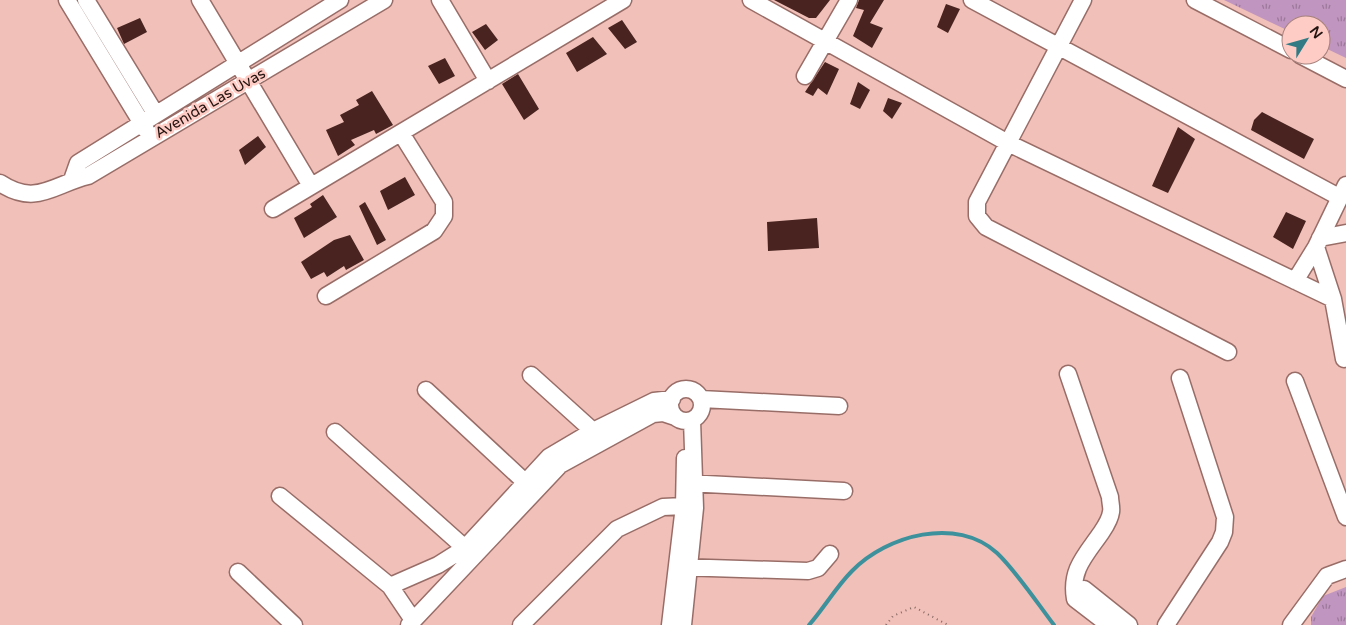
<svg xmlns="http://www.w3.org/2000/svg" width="1346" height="625" font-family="'Varela Round',sans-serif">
<defs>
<pattern id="park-tufts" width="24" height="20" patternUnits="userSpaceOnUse" patternTransform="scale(1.25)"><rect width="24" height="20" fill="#c095bf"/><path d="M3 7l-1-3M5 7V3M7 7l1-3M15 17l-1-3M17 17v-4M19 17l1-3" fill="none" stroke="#9c789a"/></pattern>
</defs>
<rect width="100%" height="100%" fill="#f0c0b9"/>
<path fill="url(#park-tufts)" d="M1224,0H1346V58L1321,46V25H1291V32Z
M1346,587V625H1311V617L1323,596Z"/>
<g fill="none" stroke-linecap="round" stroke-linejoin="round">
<path stroke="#3c919c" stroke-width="4" d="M809,625C824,608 836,587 852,571C887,535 957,516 997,553C1016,571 1038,604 1054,625"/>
</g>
<path fill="#48231f" d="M774,0H830L816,18H809Z
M859,0H884L870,23L883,28L872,48L853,36L864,10L856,8Z
M946,4L960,9L948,33L937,27Z
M140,18L147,32L124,44L117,28Z
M622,20L637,42L625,49L608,28Z
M486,24L498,40L485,50L472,32Z
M593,37L607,54L577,72L566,53Z
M445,58L455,76L439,84L428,66Z
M825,62L839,69L827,95L818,88L813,96L805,92Z
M518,74L539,109L524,120L502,84Z
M858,82L870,90L860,109L850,104Z
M372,91L393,125L376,134L374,130L351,140L355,145L338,156L326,130L344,122L340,115L359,105L356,100Z
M888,98L902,103L892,119L883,111Z
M1262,112L1314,139L1304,159L1251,130L1254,120Z
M1178,127L1195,139L1168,193L1152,186Z
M258,136L266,147L245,165L239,150Z
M405,177L415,195L388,210L380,191Z
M323,195L337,217L304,238L294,218L312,207L310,204Z
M365,202L386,240L377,245L359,206Z
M1286,212L1306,221L1293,249L1273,237Z
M817,218L819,248L768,251L767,222Z
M350,235L364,260L346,270L344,266L327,277L324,272L311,279L301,262L334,240Z"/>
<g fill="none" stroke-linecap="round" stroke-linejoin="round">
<g stroke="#996d67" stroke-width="19">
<path id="minor" d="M67,0L146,130
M86,0L155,113
M200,0L311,186
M440,0L488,81
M751,0L1008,143L1333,299
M972,0L1339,197
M1083,0L977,202V216L986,227L1228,352
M1195,0L1291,50
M1300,55L1346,79
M805,76L849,0
M72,180L78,163L340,0
M0,183C36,207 54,184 88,176L384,0
M273,209L623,0
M1320,238L1346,233
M1316,247L1333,299L1344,359
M1295,281L1316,247L1346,185
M326,296L434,231L444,216V202L401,133
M1068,374L1110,497C1110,502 1112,508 1111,512C1110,520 1105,527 1101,533C1085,556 1070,570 1075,599L1109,625
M531,375L593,431
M1295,381L1346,517
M670 405a16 16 0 1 1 32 0a16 16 0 1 1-32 0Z
M426,390L525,482
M701,399L839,406
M335,432L465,548
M687,483L844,491
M280,496L390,586L413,620
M679,567L808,571L818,568L830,554
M238,572L294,625
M390,586L438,565L465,548L549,457L593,431L654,401L672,399
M1076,591L1084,589L1129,625
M409,625L560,465L653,414L663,413L675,417
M521,625L617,529L663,507L684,506L695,508
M670,625L684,506L685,458
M683,625L695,508L692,420
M1166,625L1220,542L1224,532L1225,517L1180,378
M1291,625L1327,576L1346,569"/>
</g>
<path stroke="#866762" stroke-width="2" stroke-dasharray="1 4" stroke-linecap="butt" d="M886,625L893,616L914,607L948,625"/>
<use href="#minor" stroke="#fff" stroke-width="16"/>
</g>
<g text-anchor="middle" stroke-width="5" stroke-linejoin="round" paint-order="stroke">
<g font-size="15" fill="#241411" stroke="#feccc5">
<text transform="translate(210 103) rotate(-30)" y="5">Avenida Las Uvas</text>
</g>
</g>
<g transform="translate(1306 40) rotate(53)"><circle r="24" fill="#feccc5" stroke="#a7827d"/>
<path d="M0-4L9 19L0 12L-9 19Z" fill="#337b84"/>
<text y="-8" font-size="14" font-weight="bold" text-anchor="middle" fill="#241411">N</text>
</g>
</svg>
